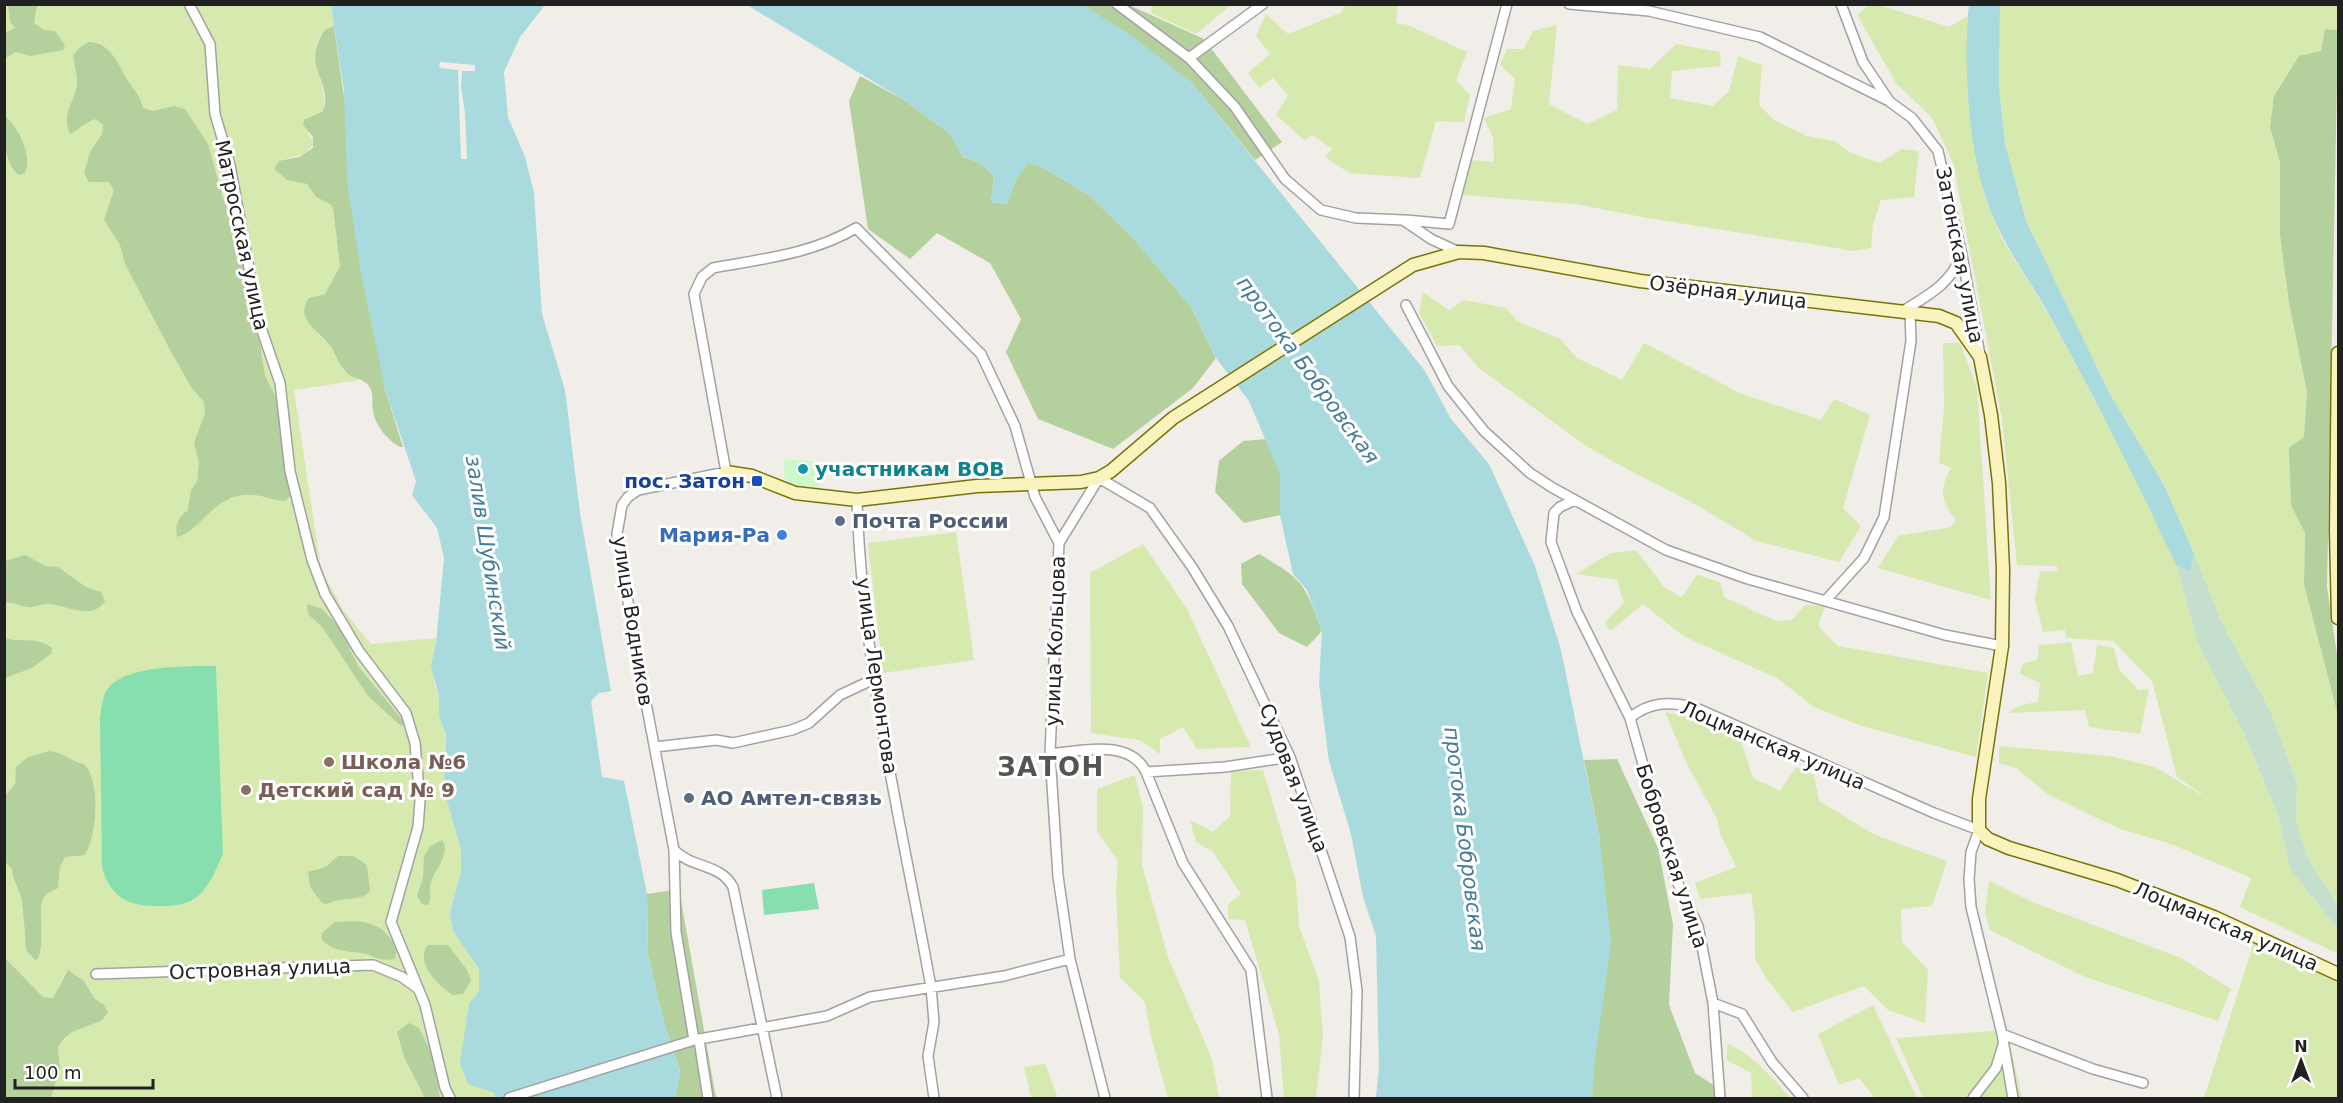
<svg xmlns="http://www.w3.org/2000/svg" width="2343" height="1103" font-family="'DejaVu Sans',sans-serif">
<rect width="100%" height="100%" fill="#f1ede8"/>
<path fill="#d6eaaf" d="M1876,4L1949,27L1968,16L1967,82L1975,149L1985,197L2001,237L2049,315L2135,476L2176,565L2198,643L2245,736L2278,815L2290,869L2338,929V954L2240,907L2251,878L2171,844L2120,829L2049,795L2016,768L1999,763V746L2110,756L2155,767L2210,800L2177,777L2152,681L2113,641L2066,638L2065,630L2043,632L2035,600L2040,571H2057V566L2017,565L2002,419L1953,163L1932,118L1896,83L1857,15L1869,5Z
M5,5H331L334,26C294,44 332,85 323,111L313,115L308,134L315,143L304,154L289,158L274,169L287,180L307,184L316,197L330,204L333,208L340,266L325,294L309,299L317,333L330,345L345,372L360,380L294,390L321,569L343,610L371,644L436,638L434,682L439,697V717L446,734L443,765L461,850V872L450,913L453,931L479,969V991L469,1004L468,1084L494,1093L496,1098H51L60,1068L58,1047L72,1032L101,1021L103,1004L94,998L84,981L68,971C60,979 59,989 53,998L43,997L5,958Z
M1152,5V4L1231,5L1196,34L1151,13Z
M1346,5H1398L1396,23L1408,25L1467,52L1456,80L1470,95L1464,122L1436,121L1420,178L1349,173L1325,157L1332,149L1313,135L1304,140L1276,115L1288,95L1273,78L1259,88L1248,73L1270,54L1256,36L1266,14L1288,34L1340,13Z
M2000,5H2338V30L2325,29L2321,51L2270,128L2280,162V235L2289,303L2307,392L2304,437L2291,504L2305,533L2304,584L2338,716V907L2307,856L2296,820L2297,783L2270,710L2223,625L2164,485L2110,394L2026,221L2005,144L1999,87Z
M1557,25L1549,104L1587,124L1617,110L1618,65L1650,69L1676,44L1720,52L1721,66L1672,71L1670,98L1713,106L1729,91L1738,56L1762,65L1759,105L1774,120L1807,136L1835,141L1851,153L1880,163L1902,149L1919,151L1914,197L1881,200L1873,225L1871,248L1854,251L1642,217L1576,204L1462,195L1470,160L1494,162L1493,138L1484,118L1511,109L1515,79L1500,65L1507,49H1524L1533,31Z
M1423,292L1449,310L1464,300L1506,308L1517,321L1560,339L1577,358L1622,380L1644,343L1742,394L1821,420L1834,399L1870,415L1843,508L1861,526L1839,562L1756,541L1697,505L1627,469L1586,446L1479,368L1459,345L1437,346L1419,313Z
M1943,343H1960L1977,388L1991,600L1878,568L1898,536L1951,527L1956,520C1940,500 1939,490 1951,468L1939,463L1944,408Z
M956,532L974,660L883,673L868,543Z
M1143,544L1187,609L1251,747L1197,749L1183,727L1160,739V754L1140,740L1091,733L1090,573Z
M1636,550L1665,588L1682,597L1697,575L1720,582L1724,597L1776,621L1792,620L1805,605L1825,606L1818,626L1838,646L1988,673L1976,757L1862,726L1814,707L1777,678L1683,636L1643,604L1610,631L1605,622L1624,603L1617,580L1576,574L1610,553Z
M2071,642L2078,676L2093,673L2097,645L2114,648L2119,669L2138,690L2149,689L2140,734L2089,727L2085,710L2007,713L2021,705L2038,702L2040,683L2020,674L2023,663L2037,660L2039,645Z
M1665,712L1705,719L1740,738L1753,778L1780,791L1796,767L1814,775L1819,801L1875,835L1947,861L1932,906L1901,909L1902,942L1928,970L1925,1023L1888,1010L1864,986L1793,1012L1766,978L1755,959V920L1751,893L1700,899L1695,883L1736,867L1720,833L1717,819L1687,764Z
M1263,770L1296,881L1299,926L1319,981L1323,1037L1316,1098H1284L1279,1035L1245,920L1228,919V904L1241,894L1213,852L1196,842L1190,820L1213,832L1230,816L1231,771Z
M1135,775L1143,807L1142,865L1168,957L1212,1059L1219,1098H1168L1151,1037L1145,1002L1120,978L1116,891L1118,861L1097,831V789Z
M1989,881L2035,903L2181,958L2231,989L2218,1021L2085,977L1990,930L1985,914Z
M2256,936L2338,974V1098H2204Z
M1873,1005L1917,1098H1875L1859,1078L1839,1085L1818,1034Z
M2007,1030L2022,1098H1923L1896,1038Z
M1728,1044C1753,1054 1773,1079 1791,1098H1752L1751,1073L1726,1060Z
M1045,1064L1058,1098H1031L1024,1067Z"/>
<path fill="#b4d09d" d="M8,5H37L34,23L44,30L55,31L65,45L63,50L31,56L16,52L5,58V33L15,28L10,22Z
M1083,5H1129L1204,39L1282,142L1255,160L1192,83Z
M334,26L385,389L403,447H400C388,441 375,425 373,411C371,402 375,393 368,385C363,378 351,379 345,371C339,364 336,355 331,347C321,332 293,319 309,298L325,294L340,266L333,208L330,204L316,197L307,184L287,180L274,169L279,161L299,157L313,148V137L303,125L304,120L323,111C334,81 299,67 325,30Z
M2325,29L2338,30L2327,587L2338,661V716L2304,584L2305,533L2291,505L2289,448L2304,437L2307,392L2289,303L2280,235V162L2270,128L2274,96L2299,56L2321,51Z
M89,42C109,43 116,59 125,76C132,89 139,92 143,108L153,111L174,106L185,109L208,144L223,198L244,249L249,313L260,344L265,376L280,405L292,494L285,501C271,500 258,493 243,495C213,498 199,532 177,537C175,524 178,518 188,510L191,490L197,482L199,462L194,443L205,413L204,402L191,387L169,348L125,264L120,245L104,220L114,190L109,182H89L84,173L90,152L102,134L103,125L96,119C85,122 80,129 70,134C61,110 75,104 77,84C78,75 74,65 73,55L80,47Z
M860,76L904,100L949,133L963,157L978,162L994,175L991,202L1007,204L1016,179L1027,162L1042,167L1090,196L1134,239L1191,307L1216,358L1193,388L1113,449L1038,419L1006,352L1021,319L990,263L937,233L910,259L868,229L849,101Z
M4,115C18,126 33,156 25,173L20,175C3,166 4,132 4,115Z
M1267,439L1280,474V515L1244,523L1215,492L1219,461L1243,441Z
M1259,554C1303,580 1304,582 1322,631L1307,647L1279,633L1242,584L1241,564Z
M25,555L46,566L58,567L86,587L101,592L105,601C92,622 65,604 47,604C40,604 34,608 28,607C19,606 14,602 5,603V561Z
M307,604L322,609L339,627L358,666L405,723L401,726L368,696L323,628L308,614Z
M5,638C22,643 36,636 52,648V653L32,668L5,678Z
M50,751C63,752 71,762 84,764C101,781 97,835 85,855L65,857L60,867L58,888C54,891 48,892 45,896C35,905 48,946 36,961L26,950C25,933 24,918 22,902C21,890 13,884 12,869L5,862V796L15,784L16,767L28,757Z
M1617,759L1658,848L1673,924L1669,1005L1695,1073L1724,1092V1098H1592L1600,841L1584,760Z
M442,840C452,855 432,872 430,886C429,893 432,898 428,905L422,904L417,896L423,877L424,856L430,846Z
M338,856H353L363,862L367,866L370,891C362,902 341,896 327,904L322,903L310,887L308,872L326,867Z
M679,889L716,1098H675L680,1070L664,1023L648,955L647,894Z
M335,922C356,920 380,920 392,941C395,947 397,952 395,959C375,962 376,955 361,953C348,951 329,951 321,938L322,933Z
M428,945H448L467,970L471,980L463,994L453,995C439,986 414,963 428,945Z
M5,958L43,997L53,998L68,970L84,981L94,998L103,1004L108,1012L101,1021L72,1032L64,1039L58,1047L60,1068L51,1098H5Z
M409,1023L419,1028L432,1054L440,1098H425L404,1057L397,1032Z"/>
<path fill="#c5dfcf" d="M2194,554L2223,625L2270,710L2297,783L2296,820L2307,856L2338,907V929L2290,869L2278,815L2245,736L2198,643L2176,565L2190,572Z"/>
<path fill="#cbf9c7" d="M785,459L821,462L819,487L793,485L784,477Z"/>
<path fill="#87dfaf" d="M216,666L223,854C216,869 210,886 197,897C186,905 174,906 162,906C131,907 112,900 102,868L100,717C102,707 102,694 110,686C130,665 189,666 216,666Z
M814,883L819,909L764,915L762,890Z"/>
<path fill="#a9dade" d="M331,5H545L520,37L504,72L508,117L525,157L534,193L542,314L565,390L580,513L611,691L599,693L591,701L602,777L624,781L647,894L648,955L664,1023L680,1070L675,1098H496L494,1093L468,1084L460,1063L469,1004L479,991V969L453,931L450,913L461,872V850L444,790L446,734L439,717V697L431,666L436,643L444,558L437,528L412,495L416,481L385,389L361,273L347,180L344,90Z
M747,5H1083L1132,36L1192,83L1425,371L1451,419L1489,464L1535,566L1561,650L1600,841L1611,943L1595,1058L1592,1098H1376L1379,1067L1376,936L1363,897L1351,834L1329,761L1319,684L1322,631L1307,590L1293,574L1280,515V474L1249,401L1216,358L1191,307L1134,239L1090,196L1042,167L1028,163L1016,179L1007,204L991,202L994,175L978,162L963,157L949,133L904,100Z
M1969,5H2000L1999,87L2005,144L2026,221L2110,394L2164,485L2194,554L2190,572L2176,565C2137,481 2095,399 2051,318C2029,278 2000,242 1986,198C1968,146 1963,60 1969,5Z"/>
<path fill="#f1ede8" d="M440,62L475,65V71H462L461,88L465,112L467,159H461L458,70L439,68Z"/>
<g fill="none" stroke-linecap="round" stroke-linejoin="round">
<g stroke="#a2a2a2" stroke-width="12">
<path id="street" d="M189,4L210,44L215,114L230,165L259,322L280,383L290,471L312,560L325,594L359,651L406,713L415,743L420,801L418,827L391,922L425,1005L445,1088L450,1098
M1117,4L1189,58L1235,107L1285,179L1321,210L1356,218L1403,220L1431,239L1459,252
M1569,4L1649,11L1760,37L1887,100
M1841,4L1863,62L1890,102L1912,118L1938,151L1962,255L1980,355
M1189,58L1263,4
M1406,220L1449,224L1507,4
M1406,305L1448,386L1484,431L1530,473L1553,488L1666,550L1748,579L1945,635L2002,646
M1903,311C1930,294 1949,285 1962,255
M857,500C862,665 902,826 931,987L934,1022L928,1056L934,1098
M1575,500L1560,507L1554,513L1551,542L1577,612L1630,718L1674,875L1698,926L1713,1003L1742,1014L1772,1062L1803,1098
M1826,600L1864,558L1884,517L1911,341L1910,312
M1630,718C1650,701 1669,702 1694,707L1934,813L1979,830L1971,852L1969,879L1971,907L2002,1034L2013,1098
M655,747L716,740L733,743L792,730L809,723L840,695L874,679
M1050,754C1080,751 1130,738 1146,772L1225,767L1290,757
M1146,772L1183,863L1251,970L1267,1098
M674,850L676,932L694,1040
M96,974L373,965L402,977L417,988
M1713,1003L1720,1098
M2002,1034L2093,1069L2143,1083
M699,1040L708,1098
M509,1098L694,1040L827,1016L870,997L1004,976L1070,959
M777,1098L733,887C720,863 693,869 674,850L635,645L617,534L622,505L628,497L638,490L726,472L694,294L702,277L713,268C762,259 812,254 856,228L981,354L1015,426L1035,497L1059,543
M1105,1098L1070,959L1058,876L1050,754L1059,543L1099,478L1150,508L1192,567L1228,626L1290,757L1350,937L1357,991L1354,1098
M1973,1098L1996,1068L2003,1045"/>
</g>
<g stroke="#7a7406" stroke-width="15">
<path id="secondary" d="M2338,353L2336,531L2338,618
M726,472L752,476L795,493L857,500L977,486L1081,482L1099,478L1111,471L1173,418L1413,265L1459,252L1484,253L1640,281L1939,316L1956,323L1980,357L1991,415L1999,483L2003,569L2002,646L1979,799V830L1988,839L2009,848L2117,880L2214,917L2338,974"/>
</g>
<use href="#street" stroke="#fff" stroke-width="9"/>
<use href="#secondary" stroke="#f9f3be" stroke-width="12"/>
</g>
<circle fill="#0f9aa8" stroke="#fff" stroke-width="2" cx="803" cy="469" r="6"/>
<rect fill="#1a4fb4" stroke="#fff" stroke-width="2" x="751" y="475" width="12" height="12" rx="3"/>
<g fill="#5c6f8a" stroke="#fff" stroke-width="2">
<circle cx="840" cy="521" r="6"/>
<circle cx="689" cy="798" r="6"/>
</g>
<circle fill="#3f7fe0" stroke="#fff" stroke-width="2" cx="782" cy="535" r="6"/>
<g fill="#8d6e63" stroke="#fff" stroke-width="2">
<circle cx="329" cy="762" r="6"/>
<circle cx="246" cy="790" r="6"/>
</g>
<g text-anchor="middle" stroke-width="6" stroke-linejoin="round" paint-order="stroke">
<g font-size="20" fill="#212121" stroke="#fff">
<text transform="translate(242 235) rotate(78)" y="7">Матросская улица</text>
<text transform="translate(1960 255) rotate(79)" y="7">Затонская улица</text>
<text transform="translate(1728 292) rotate(7)" y="7">Озёрная улица</text>
<text transform="translate(633 621) rotate(81)" y="7">улица Водников</text>
<text transform="translate(1055 641) rotate(-88)" y="7">улица Кольцова</text>
<text transform="translate(877 676) rotate(82)" y="7">улица Лермонтова</text>
<text transform="translate(1773 745) rotate(23)" y="7">Лоцманская улица</text>
<text transform="translate(1294 778) rotate(69)" y="7">Судовая улица</text>
<text transform="translate(1672 856) rotate(72)" y="7">Бобровская улица</text>
<text transform="translate(2226 926) rotate(23)" y="7">Лоцманская улица</text>
<text transform="translate(260 969) rotate(-2)" y="7">Островная улица</text>
</g>
<g font-size="20" font-weight="bold" fill="#0d838f" stroke="#fff" text-anchor="start">
<text x="815" y="476">участникам ВОВ</text>
</g>
<g font-size="20" font-weight="bold" fill="#164399" stroke="#fff" text-anchor="end">
<text x="745" y="488">пос. Затон</text>
</g>
<g font-size="20" font-weight="bold" fill="#4e5e75" stroke="#fff" text-anchor="start">
<text x="852" y="528">Почта России</text>
<text x="701" y="805">АО Амтел-связь</text>
</g>
<g font-size="20" font-weight="bold" fill="#366cbe" stroke="#fff" text-anchor="end">
<text x="770" y="542">Мария-Ра</text>
</g>
<g font-size="20" font-weight="bold" fill="#785e54" stroke="#fff" text-anchor="start">
<text x="341" y="769">Школа №6</text>
<text x="258" y="797">Детский сад № 9</text>
</g>
<g font-size="21" font-style="italic" fill="#447c99" stroke="#fff">
<text transform="translate(1308 370) rotate(54)" y="7">протока Бобровская</text>
<text transform="translate(488 553) rotate(81)" y="7">залив Шубинский</text>
<text transform="translate(1465 839) rotate(83)" y="7">протока Бобровская</text>
</g>
<g font-size="26" font-weight="bold" letter-spacing="1.5" fill="#545454" stroke="#fff">
<text x="1051" y="776">ЗАТОН</text>
</g>
</g>
<rect width="2343" height="1103" fill="none" stroke="#212121" stroke-width="12"/>
<g transform="translate(2301 1061)" stroke="#ffffff" stroke-width="4.5" paint-order="stroke">
<path d="M0-4.5L10 22L0 15L-10 22Z" fill="#212121"/>
<text y="-9" font-size="16" font-weight="bold" text-anchor="middle" fill="#212121">N</text>
</g>
<path d="M15 1079v9h138v-9" fill="none" stroke="#212121" stroke-width="3"/>
<text x="24" y="1079" font-size="18" fill="#212121" stroke="#ffffff" stroke-width="4.5" paint-order="stroke">100 m</text>
</svg>
